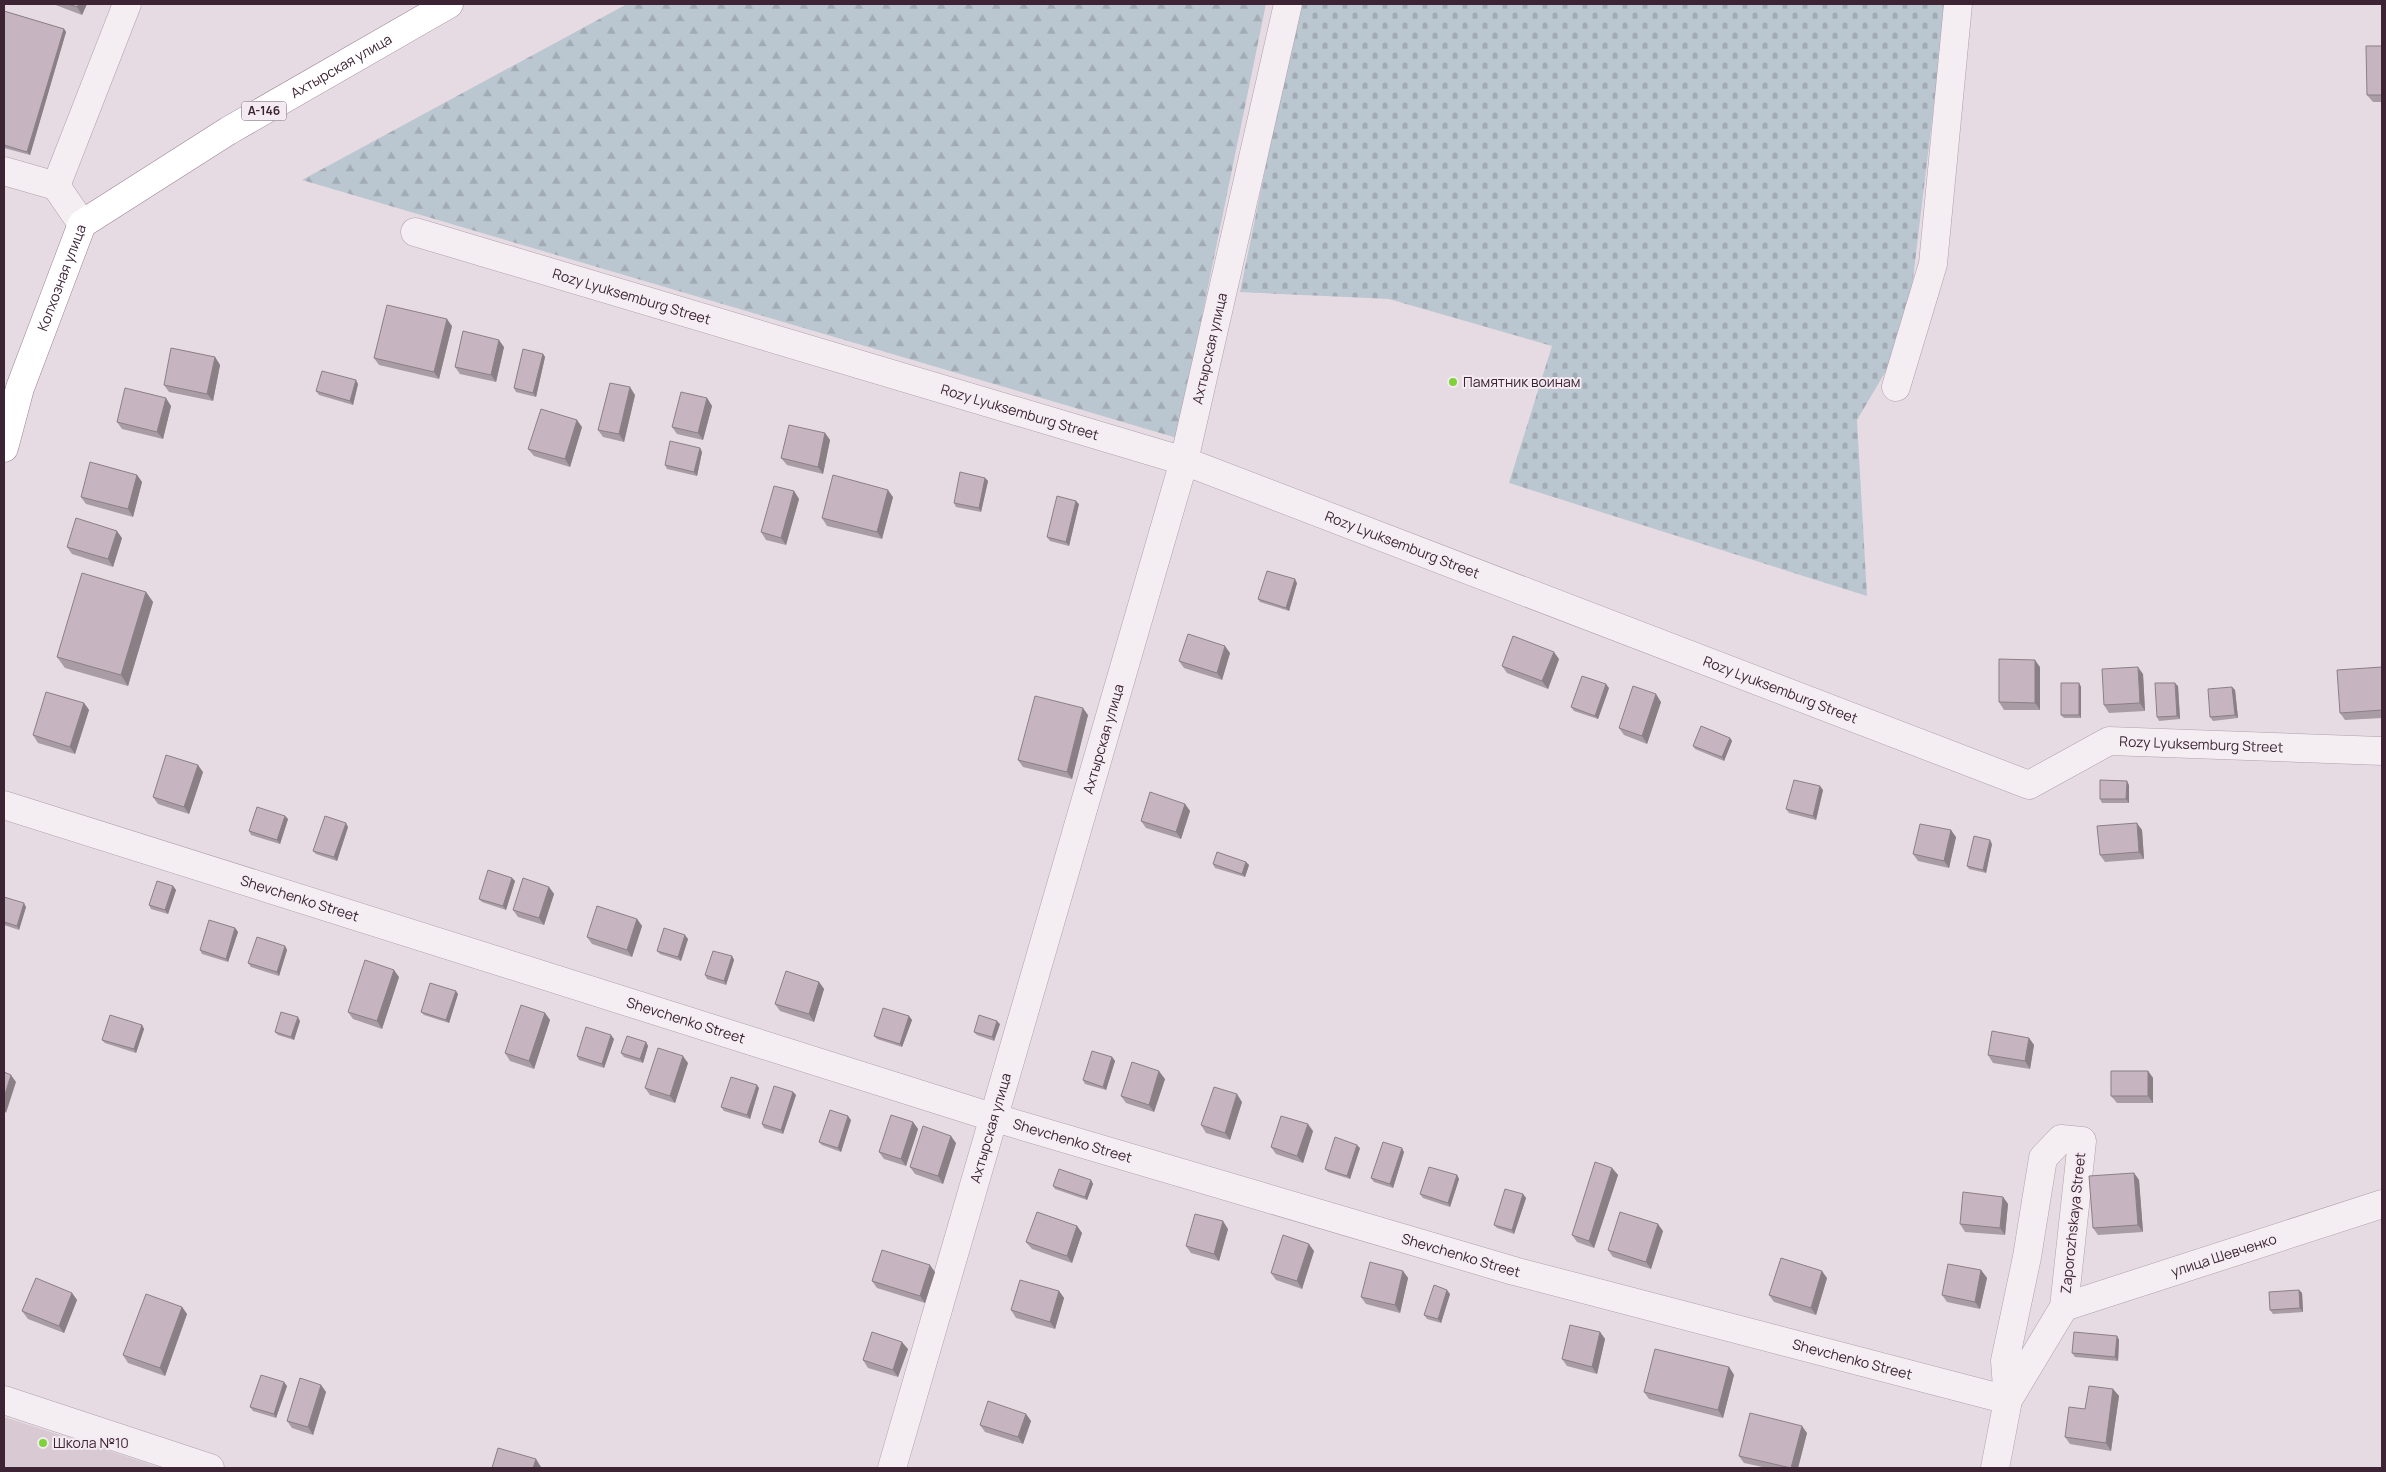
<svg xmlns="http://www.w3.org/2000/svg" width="2386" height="1472" font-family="Manrope,sans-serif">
<defs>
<pattern id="forest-firs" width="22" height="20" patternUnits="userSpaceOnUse" patternTransform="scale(1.25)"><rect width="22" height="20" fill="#bbc7d0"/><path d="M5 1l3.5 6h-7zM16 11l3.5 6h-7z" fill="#a2abb3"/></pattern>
<pattern id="cemetery-stones" width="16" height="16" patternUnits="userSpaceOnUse" patternTransform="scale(1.25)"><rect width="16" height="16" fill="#bbc7d0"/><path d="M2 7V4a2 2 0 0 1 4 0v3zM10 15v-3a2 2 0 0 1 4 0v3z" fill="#a2abb3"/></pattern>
</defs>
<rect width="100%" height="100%" fill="#e6dbe3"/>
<path fill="#d8c9d3" d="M4,1417L162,1468H4Z"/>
<path fill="url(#forest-firs)" d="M627,4H1266L1177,438L302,180Z"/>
<path fill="url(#cemetery-stones)" d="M1299,4H1946L1906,337L1857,420L1867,596L1509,483L1552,346L1389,299L1240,292Z"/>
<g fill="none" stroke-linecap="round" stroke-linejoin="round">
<g stroke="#b0a0ab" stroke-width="29">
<g id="minor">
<path d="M4,171L56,186"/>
<path d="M82,224L56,186L127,4"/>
<path id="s1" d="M415,232L1184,461L2029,785L2109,741L2382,751"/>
<path d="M1896,387L1933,264L1958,4"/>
<path id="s2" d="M4,805L992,1117L1514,1271L2008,1400L2005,1361L2027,1257L2043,1158L2061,1139L2082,1141L2064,1307L2008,1400L1995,1468"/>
<path id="s3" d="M2064,1307L2382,1204"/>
<path d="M4,1400L210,1468"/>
<path id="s4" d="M892,1468L1184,461L1288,4"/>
</g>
</g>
<g stroke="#9d8295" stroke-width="29">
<g id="highway">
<path id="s5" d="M4,448L20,388L82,224L228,131L449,4"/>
</g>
</g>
<use href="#minor" stroke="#f4edf2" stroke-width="28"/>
<use href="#highway" stroke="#fff" stroke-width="28"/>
</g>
<path fill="#aa9ca5" d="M53,4H87L82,15Z
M4,11L64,29L66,32L30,155L4,148Z
M2382,46V102H2373L2367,95Z
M452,326L439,379L379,365L374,358Z
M504,347L496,382L460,374L455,367Z
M543,354L545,357L536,397L516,392L514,388Z
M215,357L220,365L213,401L169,392L164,385Z
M358,384L353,405L319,395L316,391Z
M635,395L624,442L603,437L598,430Z
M707,398L712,406L703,440L677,434L672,427Z
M171,406L163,439L122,429L117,422Z
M582,427L570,467L534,456L528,449Z
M825,433L830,440L823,474L787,465L781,458Z
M700,448L702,452L697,476L667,469L665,465Z
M137,475L142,482L133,517L86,504L81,497Z
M985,478L988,481L981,512L956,507L954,503Z
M794,491L799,499L786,545L766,540L761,532Z
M893,497L882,539L827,526L822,518Z
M1079,504L1069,546L1050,541L1047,537Z
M122,538L113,567L72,554L67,547Z
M1297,583L1289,611L1260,602L1258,599Z
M146,592L153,602L128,686L65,668L57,657Z
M1230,653L1222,680L1184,668L1179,661Z
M1559,659L1548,689L1507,673L1502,666Z
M2040,667V710H2004L1999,702Z
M2382,667V718L2345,720L2340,713Z
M2143,674L2145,711L2109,713L2104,705Z
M2079,683L2081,687V718H2064L2061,715Z
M2178,686L2180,719L2159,721L2157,717Z
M2232,687L2235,690L2238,718L2213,721L2210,717Z
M1609,688L1598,719L1574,711L1571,707Z
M1661,702L1647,744L1624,735L1619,728Z
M84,703L89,710L75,754L38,743L33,735Z
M1088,715L1072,779L1023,767L1018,760Z
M1730,738L1732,741L1724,761L1695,749L1693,746Z
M203,772L189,814L158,804L153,797Z
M2129,785V803H2102L2100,799Z
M1823,790L1816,820L1789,813L1786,809Z
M1185,804L1190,811L1181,839L1146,828L1141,821Z
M285,816L288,819L280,844L251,835L249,831Z
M348,827L337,861L316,854L313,851Z
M2142,830L2144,859L2105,862L2100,855Z
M1956,837L1949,868L1918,861L1913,854Z
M1992,844L1986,873L1969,869L1967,866Z
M1246,862L1249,865L1245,877L1215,868L1213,864Z
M512,878L515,881L506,910L482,902L479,899Z
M173,886L176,890L168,914L151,909L149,905Z
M549,887L554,894L544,925L518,917L513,910Z
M4,897L26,907L19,930L4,925Z
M637,919L642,926L632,957L592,944L587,937Z
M235,928L238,932L228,962L202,954L200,950Z
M688,939L681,961L660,954L657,951Z
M285,946L287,950L279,976L251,967L248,963Z
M732,956L734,960L726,985L707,979L705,975Z
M399,977L382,1029L353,1019L348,1012Z
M819,982L824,989L814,1022L780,1011L775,1004Z
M458,994L449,1023L424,1015L421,1012Z
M545,1013L550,1020L534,1069L510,1061L505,1053Z
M909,1016L912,1020L902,1047L877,1039L874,1036Z
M300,1021L294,1040L278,1035L275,1032Z
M1000,1024L994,1041L977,1035L974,1032Z
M142,1025L144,1029L136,1053L105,1043L102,1040Z
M2029,1038L2034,1045L2030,1069L1993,1063L1988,1055Z
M614,1039L604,1068L579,1060L577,1056Z
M646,1042L648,1046L643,1063L624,1057L621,1053Z
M1112,1057L1115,1061L1106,1090L1085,1084L1083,1080Z
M688,1063L675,1103L650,1095L645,1088Z
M2148,1071L2153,1078V1103H2117L2111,1096Z
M1165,1079L1154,1112L1126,1103L1121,1096Z
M759,1088L750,1119L724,1111L721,1107Z
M793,1092L796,1095L783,1134L764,1128L762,1124Z
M1242,1102L1230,1140L1206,1133L1201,1125Z
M851,1120L841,1152L822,1145L819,1142Z
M913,1122L918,1129L906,1166L884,1159L879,1152Z
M1313,1131L1303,1163L1276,1154L1271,1147Z
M956,1143L943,1184L915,1174L910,1167Z
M1360,1148L1350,1179L1328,1172L1325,1169Z
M1404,1152L1393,1188L1374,1182L1371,1178Z
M1612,1168L1618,1175L1594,1248L1577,1242L1572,1235Z
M2134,1173L2139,1180L2143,1232L2098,1235L2093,1228Z
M1457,1175L1459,1179L1450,1207L1423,1198L1420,1194Z
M1091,1180L1093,1184L1087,1200L1055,1189L1053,1186Z
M1523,1194L1526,1198L1514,1234L1497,1228L1494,1225Z
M2003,1197L2008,1204L2005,1235L1965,1232L1960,1224Z
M1077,1226L1082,1233L1072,1263L1032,1249L1026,1242Z
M1228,1229L1219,1261L1191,1253L1186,1246Z
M1663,1231L1651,1269L1613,1257L1608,1250Z
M1314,1251L1302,1289L1276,1280L1271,1273Z
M1981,1270L1987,1278L1980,1309L1947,1302L1942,1295Z
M1403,1271L1408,1278L1400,1313L1366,1304L1361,1297Z
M935,1272L925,1303L877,1288L872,1281Z
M1827,1278L1816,1315L1774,1302L1769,1295Z
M2299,1290L2302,1293L2303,1312L2273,1314L2270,1310Z
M1059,1291L1064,1298L1055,1329L1016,1318L1011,1310Z
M72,1293L77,1300L64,1333L28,1319L22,1311Z
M1450,1294L1441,1323L1427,1319L1424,1315Z
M182,1307L187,1314L165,1376L128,1363L123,1355Z
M1600,1332L1605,1339L1597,1374L1567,1366L1562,1359Z
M2117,1336L2119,1340L2118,1361L2075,1357L2072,1353Z
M908,1349L898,1377L868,1368L863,1360Z
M1729,1367L1734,1375L1723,1418L1649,1399L1644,1392Z
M321,1385L326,1392L313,1435L292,1428L287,1421Z
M287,1386L276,1418L253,1411L250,1407Z
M2113,1389L2119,1396L2111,1451L2070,1444L2065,1437L2085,1409Z
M1026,1414L1031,1421L1023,1444L985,1432L980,1425Z
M1807,1433L1798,1468H1767L1744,1463L1739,1456Z"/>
<path fill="#8b7f86" d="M79,4H87L82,15L77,7Z
M64,29L66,32L30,155L27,152Z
M447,319L452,326L439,379L434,372Z
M499,340L504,347L496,382L491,375Z
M543,354L545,357L536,397L533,393Z
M215,357L220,365L213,401L207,394Z
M356,380L358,384L353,405L350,401Z
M630,387L635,395L624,442L619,434Z
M166,398L171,406L163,439L157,432Z
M707,398L712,406L703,440L698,433Z
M577,420L582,427L570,467L565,459Z
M825,433L830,440L823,474L818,467Z
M700,448L702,452L697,476L694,472Z
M137,475L142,482L133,517L128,509Z
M985,478L988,481L981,512L979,508Z
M888,490L893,497L882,539L877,532Z
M794,491L799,499L786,545L781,538Z
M1076,501L1079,504L1069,546L1066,542Z
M117,531L122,538L113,567L108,559Z
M1295,579L1297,583L1289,611L1286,608Z
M146,592L153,602L128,686L121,675Z
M1225,646L1230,653L1222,680L1217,673Z
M1554,652L1559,659L1548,689L1542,681Z
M2035,660L2040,667V710L2035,703Z
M2138,667L2143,674L2145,711L2140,703Z
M2079,683L2081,687V718L2079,715Z
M2175,683L2178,686L2180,719L2177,716Z
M1606,684L1609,688L1598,719L1595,716Z
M2232,687L2235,690L2238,718L2235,715Z
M1656,694L1661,702L1647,744L1642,736Z
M84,703L89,710L75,754L70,747Z
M1083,708L1088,715L1072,779L1067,772Z
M1730,738L1732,741L1724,761L1722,757Z
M198,765L203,772L189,814L184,807Z
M2127,781L2129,785V803L2126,799Z
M1820,786L1823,790L1816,820L1813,816Z
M1185,804L1190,811L1181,839L1176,832Z
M285,816L288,819L280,844L277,840Z
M346,823L348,827L337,861L334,857Z
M2137,823L2142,830L2144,859L2139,852Z
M1951,830L1956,837L1949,868L1944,861Z
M1990,840L1992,844L1986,873L1983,870Z
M1246,862L1249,865L1245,877L1242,874Z
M512,878L515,881L506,910L503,906Z
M173,886L176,890L168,914L165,910Z
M549,887L554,894L544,925L539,918Z
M24,903L26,907L19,930L17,926Z
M637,919L642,926L632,957L627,950Z
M235,928L238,932L228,962L226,959Z
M685,935L688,939L681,961L678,957Z
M285,946L287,950L279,976L277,972Z
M732,956L734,960L726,985L724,981Z
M394,970L399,977L382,1029L377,1021Z
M819,982L824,989L814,1022L809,1014Z
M456,991L458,994L449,1023L446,1020Z
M545,1013L550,1020L534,1069L529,1061Z
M909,1016L912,1020L902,1047L900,1044Z
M298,1017L300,1021L294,1040L291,1037Z
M997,1021L1000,1024L994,1041L992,1037Z
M142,1025L144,1029L136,1053L134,1049Z
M611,1035L614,1039L604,1068L602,1064Z
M2029,1038L2034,1045L2030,1069L2025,1061Z
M646,1042L648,1046L643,1063L640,1059Z
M683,1056L688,1063L675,1103L670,1096Z
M1112,1057L1115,1061L1106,1090L1103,1087Z
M1159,1071L1165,1079L1154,1112L1149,1105Z
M2148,1071L2153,1078V1103L2148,1096Z
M11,1075L16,1082L6,1113L4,1110V1097Z
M757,1085L759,1088L750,1119L747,1115Z
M793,1092L796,1095L783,1134L781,1130Z
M1237,1094L1242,1102L1230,1140L1225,1133Z
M848,1116L851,1120L841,1152L838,1148Z
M913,1122L918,1129L906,1166L901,1159Z
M1308,1124L1313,1131L1303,1163L1297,1156Z
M951,1136L956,1143L943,1184L938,1176Z
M1357,1145L1360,1148L1350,1179L1347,1176Z
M1402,1148L1404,1152L1393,1188L1390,1184Z
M1612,1168L1618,1175L1594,1248L1589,1241Z
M2134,1173L2139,1180L2143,1232L2138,1225Z
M1457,1175L1459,1179L1450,1207L1448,1203Z
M1091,1180L1093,1184L1087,1200L1085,1197Z
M1523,1194L1526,1198L1514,1234L1512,1230Z
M2003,1197L2008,1204L2005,1235L2000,1228Z
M1223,1221L1228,1229L1219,1261L1214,1254Z
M1658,1224L1663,1231L1651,1269L1646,1262Z
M1077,1226L1082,1233L1072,1263L1067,1256Z
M1309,1244L1314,1251L1302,1289L1297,1281Z
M930,1265L935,1272L925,1303L920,1296Z
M1981,1270L1987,1278L1980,1309L1975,1302Z
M1403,1271L1408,1278L1400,1313L1395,1305Z
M1822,1271L1827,1278L1816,1315L1811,1308Z
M1447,1290L1450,1294L1441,1323L1438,1319Z
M2299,1290L2302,1293L2303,1312L2300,1308Z
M1059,1291L1064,1298L1055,1329L1050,1322Z
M72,1293L77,1300L64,1333L59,1326Z
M182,1307L187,1314L165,1376L160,1368Z
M1600,1332L1605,1339L1597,1374L1592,1367Z
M2117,1336L2119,1340L2118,1361L2115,1357Z
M902,1342L908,1349L898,1377L893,1370Z
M1729,1367L1734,1375L1723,1418L1718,1410Z
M284,1382L287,1386L276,1418L274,1414Z
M321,1385L326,1392L313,1435L308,1427Z
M2113,1389L2119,1396L2111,1451L2106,1443Z
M1026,1414L1031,1421L1023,1444L1018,1437Z
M1802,1426L1807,1433L1798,1468H1791Z
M536,1459L541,1467L540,1468H533Z"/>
<path fill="#c6b5c0" stroke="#8b7f86" d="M68,4H79L77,7Z
M4,11L64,29L27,152L4,145Z
M2366,46H2382V95H2367Z
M387,305L447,319L434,372L374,358Z
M463,331L499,340L491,375L455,367Z
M171,348L215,357L207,394L164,385Z
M523,349L543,354L533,393L514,388Z
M322,371L356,380L350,401L316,391Z
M610,383L630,387L619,434L598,430Z
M125,388L166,398L157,432L117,422Z
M681,392L707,398L698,433L672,427Z
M541,409L577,420L565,459L528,449Z
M789,425L825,433L818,467L781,458Z
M670,441L700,448L694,472L665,465Z
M90,462L137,475L128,509L81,497Z
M960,472L985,478L979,508L954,503Z
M833,475L888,490L877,532L822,518Z
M774,486L794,491L781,538L761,532Z
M1057,496L1076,501L1066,542L1047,537Z
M76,518L117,531L108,559L67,547Z
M1267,571L1295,579L1286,608L1258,599Z
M82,573L146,592L121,675L57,657Z
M1188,634L1225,646L1217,673L1179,661Z
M1513,636L1554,652L1542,681L1502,666Z
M1999,659L2035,660V703L1999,702Z
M2138,667L2140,703L2104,705L2102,669Z
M2382,667V710L2340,713L2337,670Z
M1582,676L1606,684L1595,716L1571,707Z
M2061,683H2079V715H2061Z
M2155,683H2175L2177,716L2157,717Z
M1633,686L1656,694L1642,736L1619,728Z
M2232,687L2235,715L2210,717L2208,689Z
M46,692L84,703L70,747L33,735Z
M1035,696L1083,708L1067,772L1018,760Z
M1701,726L1730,738L1722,757L1693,746Z
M166,755L198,765L184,807L153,797Z
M1794,780L1820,786L1813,816L1786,809Z
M2100,780L2127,781L2126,799H2100Z
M1150,792L1185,804L1176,832L1141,821Z
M257,807L285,816L277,840L249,831Z
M325,816L346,823L334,857L313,851Z
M2137,823L2139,852L2100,855L2097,826Z
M1920,824L1951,830L1944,861L1913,854Z
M1974,836L1990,840L1983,870L1967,866Z
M1217,852L1246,862L1242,874L1213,864Z
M488,870L512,878L503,906L479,899Z
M523,878L549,887L539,918L513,910Z
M157,881L173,886L165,910L149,905Z
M4,897L24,903L17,926L4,922Z
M597,906L637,919L627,950L587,937Z
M209,920L235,928L226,959L200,950Z
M664,928L685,935L678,957L657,951Z
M257,937L285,946L277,972L248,963Z
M713,951L732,956L724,981L705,975Z
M365,960L394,970L377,1021L348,1012Z
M786,971L819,982L809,1014L775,1004Z
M430,983L456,991L446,1020L421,1012Z
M521,1005L545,1013L529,1061L505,1053Z
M883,1008L909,1016L900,1044L874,1036Z
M281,1012L298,1017L291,1037L275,1032Z
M110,1015L142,1025L134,1049L102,1040Z
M979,1015L997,1021L992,1037L974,1032Z
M586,1027L611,1035L602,1064L577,1056Z
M1992,1031L2029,1038L2025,1061L1988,1055Z
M627,1036L646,1042L640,1059L621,1053Z
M658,1048L683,1056L670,1096L645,1088Z
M1092,1051L1112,1057L1103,1087L1083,1080Z
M1132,1062L1159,1071L1149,1105L1121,1096Z
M2111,1071H2148V1096H2111Z
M4,1072L11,1075L4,1097Z
M731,1077L757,1085L747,1115L721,1107Z
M774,1086L793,1092L781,1130L762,1124Z
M1214,1087L1237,1094L1225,1133L1201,1125Z
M830,1110L848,1116L838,1148L819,1142Z
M891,1115L913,1122L901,1159L879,1152Z
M1281,1116L1308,1124L1297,1156L1271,1147Z
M923,1126L951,1136L938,1176L910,1167Z
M1335,1137L1357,1145L1347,1176L1325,1169Z
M1383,1142L1402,1148L1390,1184L1371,1178Z
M1595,1162L1612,1168L1589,1241L1572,1235Z
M1429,1167L1457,1175L1448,1203L1420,1194Z
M1059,1169L1091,1180L1085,1197L1053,1186Z
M2134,1173L2138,1225L2093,1228L2089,1176Z
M1505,1189L1523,1194L1512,1230L1494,1225Z
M1963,1192L2003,1197L2000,1228L1960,1224Z
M1037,1212L1077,1226L1067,1256L1026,1242Z
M1620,1212L1658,1224L1646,1262L1608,1250Z
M1195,1214L1223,1221L1214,1254L1186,1246Z
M1283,1235L1309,1244L1297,1281L1271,1273Z
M882,1250L930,1265L920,1296L872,1281Z
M1781,1258L1822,1271L1811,1308L1769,1295Z
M1370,1262L1403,1271L1395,1305L1361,1297Z
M1948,1264L1981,1270L1975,1302L1942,1295Z
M36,1278L72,1293L59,1326L22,1311Z
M1020,1280L1059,1291L1050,1322L1011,1310Z
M1434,1285L1447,1290L1438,1319L1424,1315Z
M2299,1290L2300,1308L2270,1310L2269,1292Z
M146,1294L182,1307L160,1368L123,1355Z
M1570,1325L1600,1332L1592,1367L1562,1359Z
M872,1332L902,1342L893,1370L863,1360Z
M2074,1332L2117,1336L2115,1357L2072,1353Z
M1655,1349L1729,1367L1718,1410L1644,1392Z
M261,1375L284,1382L274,1414L250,1407Z
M300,1378L321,1385L308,1427L287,1421Z
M2089,1386L2113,1389L2106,1443L2065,1437L2069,1407L2085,1409Z
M988,1401L1026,1414L1018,1437L980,1425Z
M1750,1413L1802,1426L1791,1468L1739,1456Z
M498,1448L536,1459L533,1468H492Z"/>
<g fill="#7ed337" stroke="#f4eaf1" stroke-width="2">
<circle cx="1453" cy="382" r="5"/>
<circle cx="43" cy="1443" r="5"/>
</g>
<g text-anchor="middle" stroke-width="4" stroke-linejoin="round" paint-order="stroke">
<rect fill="#f4eaf1" stroke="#745f6d" stroke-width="1" x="241.5" y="101.5" width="45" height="19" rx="4"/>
<g font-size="12" font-weight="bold" fill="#3d2434">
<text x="264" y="115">А-146</text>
</g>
<g font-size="14" fill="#3d2434" stroke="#f4eaf1">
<text dy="5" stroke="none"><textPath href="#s5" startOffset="541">Ахтырская улица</textPath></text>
<text dy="5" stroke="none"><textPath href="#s5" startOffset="180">Колхозная улица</textPath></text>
<text dy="5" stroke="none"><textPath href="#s1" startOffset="226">Rozy Lyuksemburg Street</textPath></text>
<text dy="5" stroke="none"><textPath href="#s4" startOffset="1164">Ахтырская улица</textPath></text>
<text dy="5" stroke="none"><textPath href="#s1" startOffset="631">Rozy Lyuksemburg Street</textPath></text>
<text dy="5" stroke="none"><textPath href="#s1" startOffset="1036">Rozy Lyuksemburg Street</textPath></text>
<text dy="5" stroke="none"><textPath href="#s1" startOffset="1441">Rozy Lyuksemburg Street</textPath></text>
<text dy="5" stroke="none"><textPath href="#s4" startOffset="759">Ахтырская улица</textPath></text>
<text dy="5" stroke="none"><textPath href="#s1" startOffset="1891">Rozy Lyuksemburg Street</textPath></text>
<text dy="5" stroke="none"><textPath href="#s2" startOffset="310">Shevchenko Street</textPath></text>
<text dy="5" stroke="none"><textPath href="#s2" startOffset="715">Shevchenko Street</textPath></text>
<text dy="5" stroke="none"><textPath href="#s4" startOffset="354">Ахтырская улица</textPath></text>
<text dy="5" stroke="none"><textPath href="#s2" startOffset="1120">Shevchenko Street</textPath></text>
<text transform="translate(2073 1223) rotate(-84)" y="5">Zaporozhskaya Street</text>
<text dy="5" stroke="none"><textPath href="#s2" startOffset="1525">Shevchenko Street</textPath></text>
<text dy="5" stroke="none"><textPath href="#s3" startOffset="168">улица Шевченко</textPath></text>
<text dy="5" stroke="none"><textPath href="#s2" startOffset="1930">Shevchenko Street</textPath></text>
</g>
<g font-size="14" fill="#3d2434" stroke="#f4eaf1" text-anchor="start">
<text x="1463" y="387">Памятник воинам</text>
<text x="53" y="1448">Школа №10</text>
</g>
</g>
<rect width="2386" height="1472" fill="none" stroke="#3d2434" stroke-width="10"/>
</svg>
